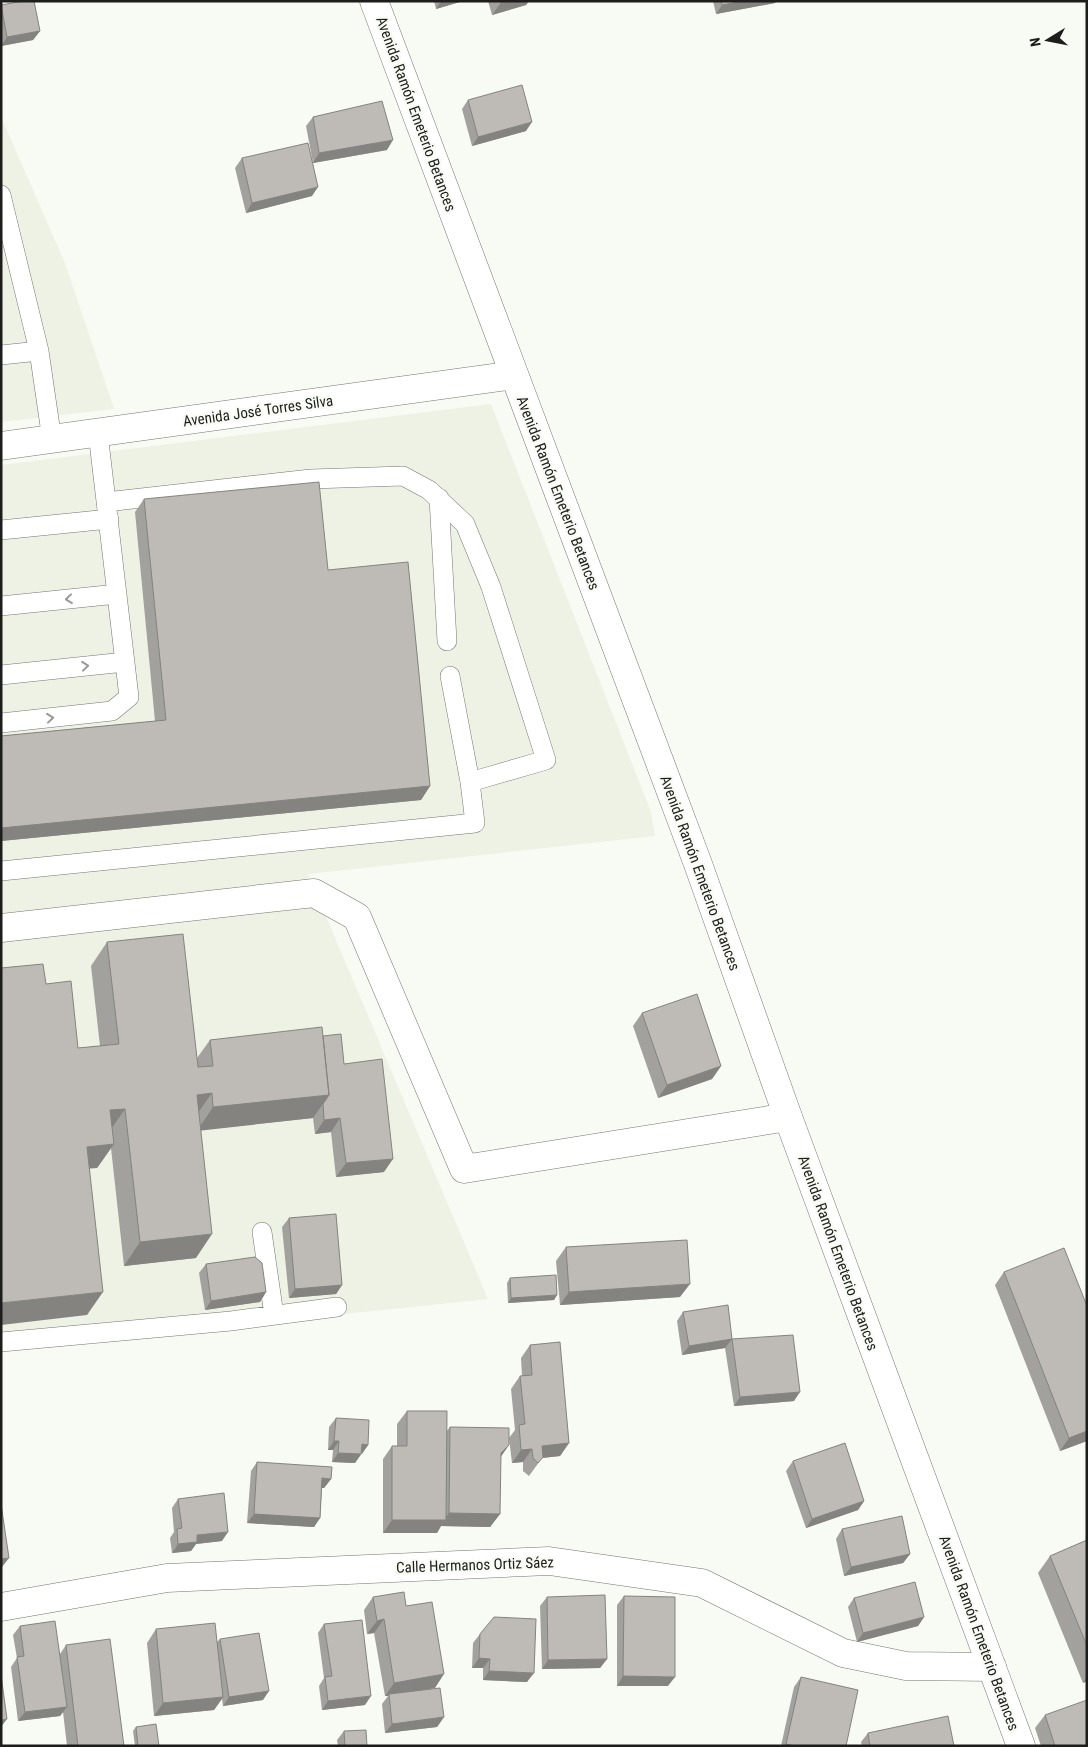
<svg xmlns="http://www.w3.org/2000/svg" width="1088" height="1747" font-family="'Roboto Condensed',sans-serif">
<rect width="100%" height="100%" fill="#f8faf4"/>
<path fill="#eef2e4" d="M1,117L65,263L114,409L1,422Z
M491,404L651,812L655,836L308,874L488,1299L1,1350V465Z"/>
<g fill="none" stroke-linecap="round" stroke-linejoin="round">
<g stroke="#747671" stroke-width="20">
<path id="service" d="M1,195L39,351L1,355
M39,351L52,440
M439,498L447,641
M1,530L109,519
M1,606L117,594
M1,675L125,662
M450,676L470,782
M1,723L112,711L129,697L98,433
M1,871L475,823L470,782L546,760L491,587L465,524L429,490L403,476L311,479L106,502
M262,1232L274,1315
M1,1342L231,1321L337,1307"/>
</g>
<g stroke="#747671" stroke-width="29">
<path id="minor" d="M1,446L514,375
M1,928L314,893L357,917L464,1169L788,1117
M1,1607L167,1578L549,1561L702,1583L843,1653L906,1666L992,1667"/>
</g>
<g stroke="#747671" stroke-width="29">
<path id="tertiary" d="M374,1L698,864L788,1117L1021,1746"/>
</g>
<use href="#service" stroke="#fff" stroke-width="19"/>
<use href="#minor" stroke="#fff" stroke-width="28"/>
<use href="#tertiary" stroke="#fff" stroke-width="28"/>
</g>
<path fill="#a3a19d" d="M434,1H463L436,9Z
M488,1H529L526,5L492,15Z
M713,1H776L775,3L716,14Z
M1,5L40,31L33,40L1,46Z
M468,100L526,131L472,146L462,109Z
M313,117L387,150L313,163L306,126Z
M242,158L312,196L246,213L235,168Z
M144,499L328,570L430,786L421,800L1,841V736L155,721L135,512Z
M107,942L197,1058L210,1040L323,1036L344,1064L384,1172L336,1177L331,1132L315,1134L313,1118L200,1130L196,1258L124,1266L111,1148L97,1168H90L87,1315L46,984L78,1048L100,1046L91,966Z
M642,1013L721,1066L712,1079L658,1098L633,1026Z
M289,1218L342,1285L336,1294L289,1298L282,1227Z
M566,1247L680,1297L560,1305L556,1261Z
M206,1264L266,1292L260,1302L205,1310L199,1273Z
M1004,1272L1087,1441L1060,1451L995,1285Z
M510,1278L557,1295L554,1300L508,1303L507,1283Z
M683,1312L732,1339L794,1401L734,1406L725,1348L682,1355L677,1321Z
M530,1345L569,1443L560,1456L542,1458L529,1476L523,1471V1462L512,1463L509,1438L515,1430L511,1389L520,1376H522L521,1358Z
M407,1411L446,1432L450,1427L509,1445L500,1457V1514L490,1527L441,1526L437,1533H383V1459L392,1446H397V1424Z
M336,1418L368,1445L355,1463L332,1462L333,1450H328L329,1427Z
M793,1461L864,1501L858,1510L806,1528L786,1471Z
M257,1462L331,1479L324,1488H322L320,1518L314,1527L247,1523L251,1471Z
M178,1499L222,1541L196,1544L191,1551L172,1553L170,1538L174,1532L172,1508Z
M842,1529L910,1554L903,1563L844,1576L836,1539Z
M1087,1540V1681L1083,1683L1038,1573L1050,1556Z
M624,1596L668,1686H617V1605Z
M373,1597L406,1606L435,1688L422,1690L444,1717L437,1727L385,1733L382,1704L388,1696H385L374,1633L367,1634L364,1610Z
M547,1597L607,1659L600,1668L542,1669L540,1606Z
M854,1598L924,1617L918,1626L857,1642L848,1607Z
M324,1624L365,1705L322,1710L319,1686L324,1678L318,1633Z
M20,1626L60,1654L66,1645L124,1746H67L63,1712L60,1716L18,1721L11,1667L17,1658L13,1635Z
M156,1629L217,1642L220,1639L263,1700L223,1706L222,1699L214,1710L154,1716L147,1643Z
M480,1634L527,1682L483,1680V1668H472L473,1643Z
M801,1677L846,1746H781L794,1687Z
M1045,1715L1087,1746H1041L1035,1728Z
M136,1727L159,1746H135L133,1731Z
M344,1731L367,1746H338L337,1740Z
M868,1733L954,1746H862L861,1742Z"/>
<path fill="#85837f" d="M441,1H463L436,9Z
M502,1H529L526,5L492,15Z
M743,1H776L775,3L716,14L722,5Z
M40,31L33,40L1,46L7,37Z
M532,122L526,131L472,146L478,137Z
M393,140L387,150L313,163L319,153Z
M318,187L312,196L246,213L252,203Z
M430,786L421,800L1,841V828Z
M721,1066L712,1079L658,1098L667,1085Z
M212,1093L195,1117L197,1095Z
M329,1095L313,1118L197,1131L213,1107Z
M125,1109L109,1132L110,1110Z
M340,1118L331,1132L315,1134L324,1120Z
M114,1144L97,1168L71,1170L87,1147Z
M393,1159L384,1172L336,1177L346,1163Z
M212,1234L196,1258L124,1266L140,1242Z
M690,1284L680,1297L560,1305L569,1292Z
M342,1285L336,1294L289,1298L295,1289Z
M103,1292L87,1315L1,1325V1303Z
M266,1292L260,1302L205,1310L211,1301Z
M557,1295L554,1300L508,1303L511,1298Z
M732,1339L725,1348L682,1355L689,1346Z
M800,1392L794,1401L734,1406L740,1397Z
M1087,1431V1441L1060,1451L1069,1438Z
M334,1441H339L333,1450H328Z
M569,1443L560,1456L542,1458L529,1476L542,1458L533,1459L542,1446Z
M362,1444L368,1445L362,1454Z
M509,1445L500,1458L501,1453Z
M532,1449L523,1462L512,1463L521,1450Z
M338,1453L361,1454L355,1463L332,1462Z
M322,1478L331,1479L324,1488H316Z
M864,1501L858,1510L806,1528L812,1519Z
M449,1513L500,1514L490,1527L441,1526L437,1533H383L392,1520H444Z
M254,1514L320,1518L314,1527L247,1523Z
M228,1532L222,1541L196,1544L191,1551L172,1553L178,1544L197,1535Z
M910,1554L903,1563L844,1576L851,1567Z
M9,1558L2,1567H1V1559Z
M924,1617L918,1626L857,1642L863,1633Z
M384,1619L374,1633L367,1634L377,1621Z
M479,1658L490,1659L483,1668H472Z
M607,1659L600,1668L542,1669L548,1660Z
M489,1671L534,1673L527,1682L483,1680Z
M444,1674L435,1688L389,1696V1694L388,1696H385L394,1683Z
M623,1676L675,1677L668,1686H617Z
M1087,1677V1681L1083,1683Z
M269,1691L263,1700L223,1706L229,1697Z
M371,1696L365,1705L322,1710L328,1701Z
M223,1697L214,1710L154,1716L163,1703Z
M67,1707L60,1716L18,1721L25,1712Z
M444,1717L437,1727L385,1733L392,1724Z
M7,1719L1,1727V1720Z
M786,1744L795,1746H784Z"/>
<path fill="#bebbb6" stroke="#85837f" d="M23,1H34L40,31L7,37L1,5Z
M721,1H743L722,5Z
M522,85L532,122L478,137L468,100Z
M382,101L393,140L319,153L313,117Z
M308,143L318,187L252,203L242,158Z
M319,482L328,570L408,562L430,786L1,828V736L166,720L144,499Z
M183,934L198,1067L213,1066L210,1040L322,1027L329,1095L213,1107L212,1093L197,1095L212,1234L140,1242L125,1109L110,1110L114,1144L87,1147L103,1292L1,1303V968L43,964L46,984L71,981L78,1048L119,1044L107,942Z
M697,994L721,1066L667,1085L642,1013Z
M341,1034L344,1064L382,1059L393,1159L346,1163L340,1118L324,1120L323,1104L329,1095L323,1036Z
M336,1214L342,1285L295,1289L289,1218Z
M687,1240L690,1284L569,1292L566,1247Z
M1064,1248L1087,1306V1431L1069,1438L1004,1272Z
M255,1257L262,1263L266,1292L211,1301L206,1264Z
M556,1275L557,1295L511,1298L510,1278Z
M728,1305L732,1339L689,1346L683,1312Z
M793,1335L800,1392L740,1397L732,1339Z
M560,1342L569,1443L542,1446L543,1457L538,1463L533,1458L532,1449L521,1450L519,1425L525,1424L520,1376L532,1375L530,1345Z
M407,1411H447L446,1520H392V1446H407Z
M336,1418L369,1420L368,1445L362,1444L361,1454L338,1453L339,1441H334Z
M450,1427L509,1428V1445L501,1453L500,1514L449,1513Z
M845,1443L864,1501L812,1519L793,1461Z
M257,1462L332,1467L331,1479L322,1478L320,1518L254,1514Z
M224,1493L228,1532L197,1535V1542L178,1544L177,1529L182,1528L178,1499Z
M1,1504L9,1558L1,1559Z
M902,1516L910,1554L851,1567L842,1529Z
M1087,1540V1646L1050,1556Z
M915,1582L924,1617L863,1633L854,1598Z
M404,1592L406,1606L432,1602L444,1674L394,1683L384,1619L377,1621L373,1597Z
M605,1595L607,1659L548,1660L547,1597Z
M624,1596L675,1597V1677L623,1676Z
M494,1617L536,1619L534,1673L489,1671L490,1659L479,1658L480,1634Z
M362,1620L371,1696L328,1701L325,1677L332,1676L324,1624Z
M55,1621L67,1707L25,1712L17,1657L24,1656L20,1626Z
M215,1623L223,1697L163,1703L156,1629Z
M259,1633L269,1691L229,1697L220,1639Z
M110,1639L124,1746H78L66,1645Z
M1,1675L7,1719L1,1720Z
M801,1677L858,1690L846,1746H795L786,1744Z
M440,1688L444,1717L392,1724L389,1694Z
M1087,1700V1746H1055L1045,1715Z
M948,1716L954,1746H870L868,1733Z
M156,1724L159,1746H138L136,1727Z
M366,1730L367,1746H345L344,1731Z"/>
<defs><path id="oneway-chevron" d="M-2-3.5L2.5 0L-2 3.5" fill="none" stroke-width="1.6" stroke-linecap="round" stroke-linejoin="round" transform="scale(1.25)"/></defs>
<g stroke="#999998">
<use href="#oneway-chevron" transform="translate(69 599) rotate(174)"/>
<use href="#oneway-chevron" transform="translate(85 666) rotate(-6)"/>
<use href="#oneway-chevron" transform="translate(50 718) rotate(-6)"/>
</g>
<g text-anchor="middle" stroke-width="4.5" stroke-linejoin="round" paint-order="stroke">
<g font-size="15" fill="#1d1d1b" stroke="#f8faf4">
<text transform="translate(416 114) rotate(70)" y="5">Avenida Ramón Emeterio Betances</text>
<text transform="translate(258 411) rotate(-8)" y="5">Avenida José Torres Silva</text>
<text transform="translate(558 493) rotate(69)" y="5">Avenida Ramón Emeterio Betances</text>
<text transform="translate(700 873) rotate(70)" y="5">Avenida Ramón Emeterio Betances</text>
<text transform="translate(838 1253) rotate(70)" y="5">Avenida Ramón Emeterio Betances</text>
<text transform="translate(475 1565) rotate(-2)" y="5">Calle Hermanos Ortiz Sáez</text>
<text transform="translate(979 1633) rotate(70)" y="5">Avenida Ramón Emeterio Betances</text>
</g>
</g>
<rect width="1088" height="1747" fill="none" stroke="#1d1d1b" stroke-width="5"/>
<g transform="translate(1048 40) rotate(260)" stroke="#f8faf4" stroke-width="4" paint-order="stroke">
<path d="M0-4L9 19L0 12L-9 19Z" fill="#1d1d1b"/>
<text y="-8" font-size="14" font-weight="bold" text-anchor="middle" fill="#1d1d1b">N</text>
</g>
</svg>
